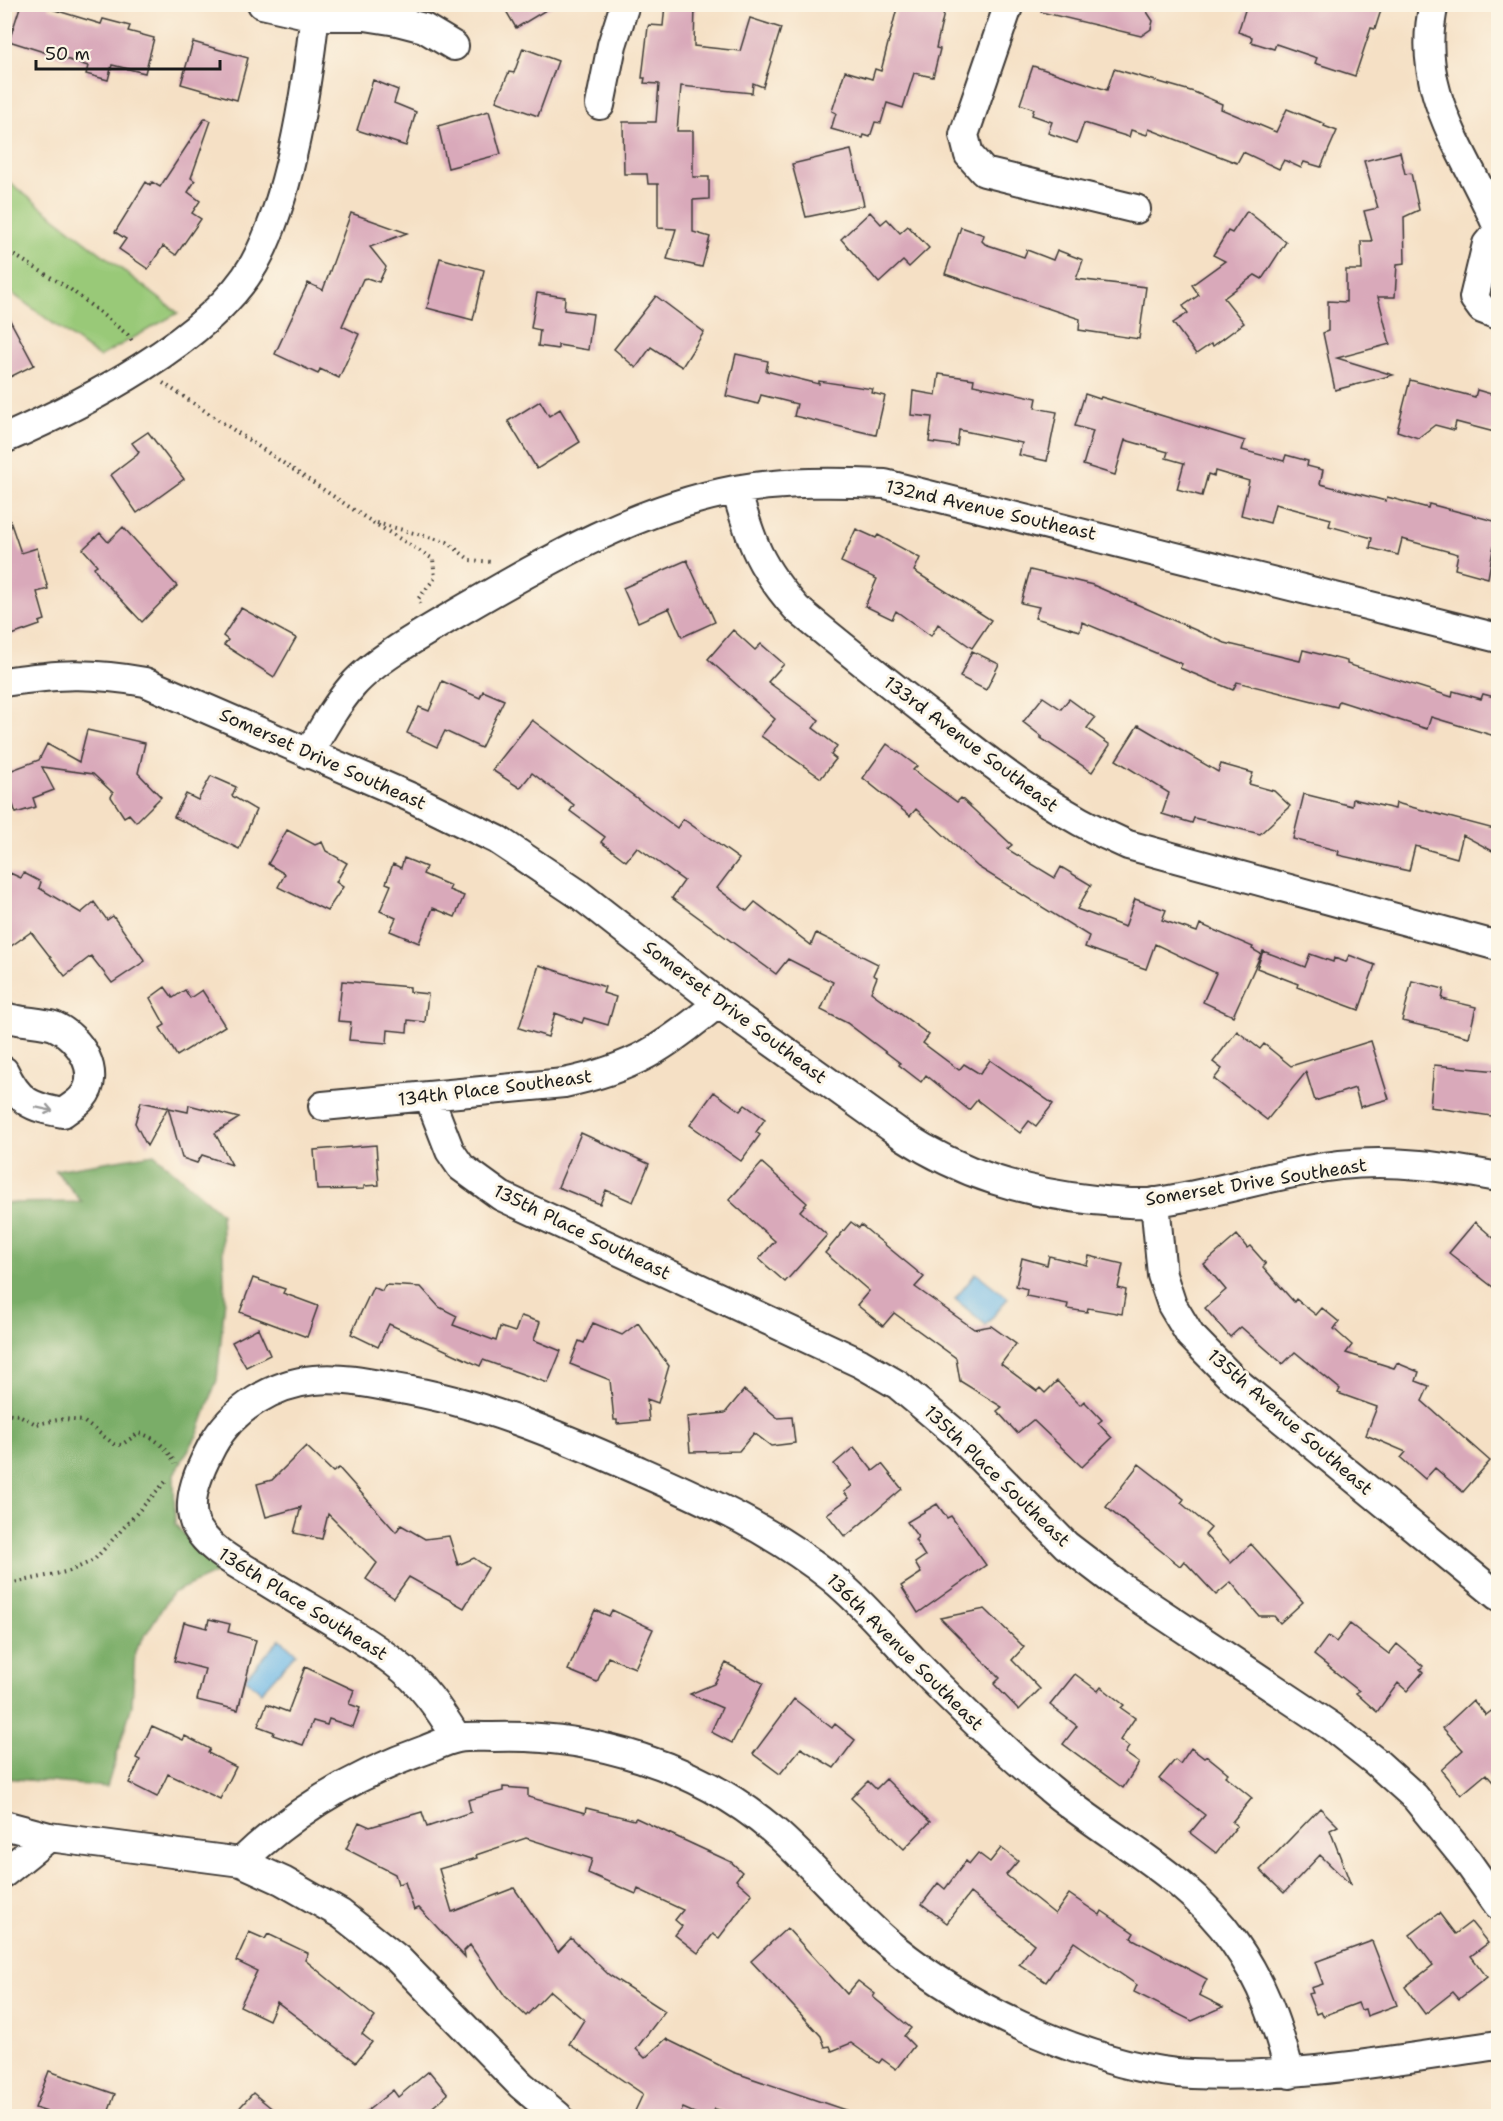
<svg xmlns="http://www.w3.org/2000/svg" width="1503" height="2121" font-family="'Shantell Sans',sans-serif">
<rect width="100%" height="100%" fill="#fcf5e5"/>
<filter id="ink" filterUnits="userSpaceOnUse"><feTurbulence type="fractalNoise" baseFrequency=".0167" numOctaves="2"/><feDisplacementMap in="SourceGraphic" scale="12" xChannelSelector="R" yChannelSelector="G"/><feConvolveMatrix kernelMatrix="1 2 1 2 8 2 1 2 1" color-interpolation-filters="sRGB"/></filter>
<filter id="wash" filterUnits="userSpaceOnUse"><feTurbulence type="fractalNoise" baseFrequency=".008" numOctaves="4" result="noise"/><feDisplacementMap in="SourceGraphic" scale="24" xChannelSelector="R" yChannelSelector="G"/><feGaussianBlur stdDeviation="1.35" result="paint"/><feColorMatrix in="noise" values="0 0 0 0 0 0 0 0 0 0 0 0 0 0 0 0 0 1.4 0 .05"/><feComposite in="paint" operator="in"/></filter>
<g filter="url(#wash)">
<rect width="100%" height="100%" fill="#f5e0c5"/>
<path fill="#99c978" stroke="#5a724a" stroke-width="1.5" d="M5,179L178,313L99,357L5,288Z"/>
<path fill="#7aad68" stroke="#4b6442" stroke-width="1.5" d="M154,1154L221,1213L225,1299L217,1380L198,1434L174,1474L175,1524L218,1572L172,1593L135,1651L132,1705L107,1787L5,1778L4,1203L82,1202L55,1170Z"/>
<path fill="#6fbae8" stroke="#466b82" stroke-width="1.5" d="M976,1273L1008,1298L986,1325L955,1299Z
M280,1639L296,1653L261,1692L245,1678Z"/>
<g id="blocks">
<path fill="#d9a9ba" d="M21,4H49L48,8L101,24L103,19L130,26L128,31L154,38L145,73L112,65L108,80L86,74L88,66L9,41Z
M502,4H556L516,28Z
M665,4L695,6L694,46L740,51L750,18L781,28L763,87L753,83L752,93L681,86L677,131H693V177H709V199L693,200V232L710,237L702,267L667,259L676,229L658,228V184H648L647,174H624L623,122H656L659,84L644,83L645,78H642L648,27L649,25L663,26Z
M898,4H946L936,48L940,49L933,77L914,73L903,108L887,103L881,123L875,122L870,137L864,135L863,138L831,129L836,113L832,111L845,71L872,79L875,69L881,71Z
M1042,4H1142L1153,21L1151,29L1141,36L1041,12Z
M1247,4H1383L1375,29L1371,28L1355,76L1315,63L1317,58L1276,44L1274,49L1251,42L1252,37L1238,32Z
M193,42L248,58L237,100L181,84Z
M523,48L558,61L538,116L496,101L509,72L514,73Z
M1033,66L1107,90L1114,69L1194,92L1222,104L1221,109L1276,132L1287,109L1325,124L1324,126L1337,131L1321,167L1304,162L1301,168L1284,160L1279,169L1243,152L1237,163L1149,129L1147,135L1131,130L1129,137L1084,123L1077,143L1048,133L1052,122L1032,115L1034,109L1020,104Z
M373,80L398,90L394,103L416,112L406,146L357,130Z
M489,111L501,154L448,168L438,126Z
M205,118L211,121L191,178L195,181L188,192L200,201L192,213L201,219L176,255L163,246L148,269L119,249L126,239L115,232L146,182L150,185L152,182L160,187Z
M851,150L864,205L806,217L792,164Z
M1400,152L1405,174L1411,173L1419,210L1404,217L1405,263L1397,264L1395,297H1378L1390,344L1337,358L1393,375L1335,390L1323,333L1328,331V301L1346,302V270H1362L1361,241H1372L1364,211L1378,208L1364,161Z
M1247,211L1286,242L1262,279L1255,275L1224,298L1244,323L1213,346L1211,344L1196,354L1173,323L1188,313L1183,306L1199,295L1192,285L1225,261L1213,255L1228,231L1232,233Z
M870,212L881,224L887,219L900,233L908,226L929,248L909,267L903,261L879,283L841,239Z
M351,213L407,233L370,247L386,267L379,282L367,278L363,279L342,326L359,334L339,378L320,369L318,374L275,354L308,283L323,290Z
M961,227L984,235L982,241L985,244L1024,257L1027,250L1053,260L1057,250L1083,260L1076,279L1146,287L1139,339L1079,330L1080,319L945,274Z
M440,258L484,270L473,320L427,308Z
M537,293L565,297L564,310L593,314L588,350L558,345V349L538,346L540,330L531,328Z
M656,296L704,332L682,367L651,347L636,368L614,349Z
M4,309L34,365L4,380Z
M736,354L768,361L766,371L819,384V381L873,389L872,393L885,396L876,435L794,416L797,404L761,395L758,404L726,396Z
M939,374L974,379L973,385L1037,398L1035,408L1057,412L1047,461L1019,455L1022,443L959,430L957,446L929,442L932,417L911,415L913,391L936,395Z
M1410,380L1475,397L1477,390L1498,396V433L1456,422L1454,430L1435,425L1418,438L1397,431Z
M1085,394L1100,399L1101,397L1245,441L1242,450L1284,461L1286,455L1308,461L1307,466L1323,470L1320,484L1386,501L1387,497L1428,508L1429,504L1498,522L1488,578L1455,569L1458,554L1402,539L1398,555L1370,548L1372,538L1329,526L1331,519L1275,504L1270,523L1241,515L1249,481L1215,471L1214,476L1208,474L1202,496L1177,489L1184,463L1166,458L1168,452L1125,440L1115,475L1083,465L1093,431L1075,426Z
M540,401L549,416L560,409L580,442L537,469L508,421Z
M148,432L184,479L137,513L111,475L137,455L139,452L132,443Z
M8,515L21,553L37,548L48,589L37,592L45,620L39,622L40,625L9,636L4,623V516Z
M123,527L177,586L142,622L99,576L94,567L97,565L83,549L100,533L108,542Z
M856,529L876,538L878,535L920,558L914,571L991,620L972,648L938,624L931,636L896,611L892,619L865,606L877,579L841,562Z
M687,560L715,622L682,637L669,608L638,622L623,588Z
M1030,570L1093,585L1225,643L1300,661L1303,650L1347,661V664L1452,697L1453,691L1481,699L1483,694L1498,698V737L1431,717L1427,729L1339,701L1337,707L1237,682L1233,690L1180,668L1182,664L1082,622L1080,631L1035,618L1039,607L1021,603Z
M241,608L296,638L274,677L224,645L228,640L223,636Z
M733,630L755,650L761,644L784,664L768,682L819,720L813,728L837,746L831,755L836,759L821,778L761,736L775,719L708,659Z
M972,651L999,664L986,690L960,677Z
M442,681L480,698L483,691L504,700L481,748L445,731L437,747L407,733L419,707L429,711Z
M1043,697L1061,709L1069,699L1095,718L1087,728L1110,745L1092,772L1041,738V736L1023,722Z
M532,720L677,828L683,819L739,859L717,888L747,911L755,902L811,945L816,933L878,964L873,975L877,977L871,992L929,1035L923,1043L959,1070L964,1064L980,1074L990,1060L1053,1104L1036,1126L1029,1121L1020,1133L977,1100L969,1110L926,1075L921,1082L899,1065L900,1063L847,1023L821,1010L833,982L788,959L776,974L672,898L684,881L637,847L626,861L601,842L605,837L570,811L574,805L532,773L520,788L492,770Z
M1138,725L1218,772L1221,764L1253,773L1249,784L1274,791L1290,806L1260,834L1194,818L1192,823L1162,814L1169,793L1116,760Z
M87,730L145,743L138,773L161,797L136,822L129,814L124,817L111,797L113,793L93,774L42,767L54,790L33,798L36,807L16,813L13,805L4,808V773L39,760L47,744L79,762Z
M887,744L917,766L913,770L957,802L961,798L1012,845L1007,849L1055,878L1061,867L1091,885L1077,909L1125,927L1135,899L1166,910L1162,920L1197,932L1200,924L1253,947L1252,949L1261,954L1233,1016L1203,1002L1216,973L1155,944L1146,969L1085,947L1089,936L978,867L916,809L910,816L863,778Z
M211,776L236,787L232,796L256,810L239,849L174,817L186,794L198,800Z
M1304,794L1352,806L1353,799L1395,809L1396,803L1498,830V854L1463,835L1457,858L1415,846L1409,871L1338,855L1339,851L1293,839Z
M287,830L315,845L322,842L326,851L347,863L336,882L343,887L327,911L278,887L285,874L268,864Z
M404,858L426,867L423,874L451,886L449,890L464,896L455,917L433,908L419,943L390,931L396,918L380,911L391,885L386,883L393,864L401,868Z
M10,873L21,878L24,873L41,882L39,888L81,913L94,902L107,920L113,916L145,961L112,983L91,956L65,976L31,932L4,951V884Z
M1263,951L1305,967L1310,954L1333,962L1334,958L1346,962L1349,955L1375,965L1359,1010L1297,987L1298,984L1257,968Z
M539,965L605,987L603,993L616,997L608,1025L584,1018L582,1023L555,1013L548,1037L519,1028Z
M342,981L410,987V992L428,994L425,1022L408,1020L407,1032L388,1030L387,1043L349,1040L351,1022L338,1021Z
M1412,981L1444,989L1442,999L1476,1007L1469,1037L1402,1021Z
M165,987L173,998L185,990L190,998L202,990L225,1026L177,1056L160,1028L165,1025L150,998Z
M1237,1031L1260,1049L1264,1044L1291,1066L1371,1041L1389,1099L1360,1107L1355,1088L1315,1101L1306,1072L1267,1120L1214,1079L1222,1069L1213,1062Z
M1434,1065L1498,1071V1117L1430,1107Z
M714,1092L740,1111L745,1105L765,1119L756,1132L760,1135L741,1161L690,1125Z
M141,1102L188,1112L189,1105L239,1118L215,1133L232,1165L202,1155L197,1163L182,1158L168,1107L147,1146L135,1123Z
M581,1133L649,1164L633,1202L606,1190L600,1204L558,1187Z
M376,1145L379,1185L364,1186V1189L317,1190L314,1150Z
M762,1163L807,1203L800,1211L827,1235L785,1282L759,1259L775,1241L729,1200Z
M851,1222L859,1228L861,1225L924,1277L915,1287L974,1329L991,1326L1016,1344L1001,1364L1037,1391L1040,1388L1045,1393L1057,1381L1080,1405L1084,1401L1102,1420L1098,1423L1112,1438L1082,1467L1033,1420L1017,1433L997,1411L1002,1407L960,1381L956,1358L894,1313L883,1326L857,1305L869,1291L825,1253Z
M1475,1222L1498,1242V1291L1449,1253Z
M1237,1235L1247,1248L1250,1246L1266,1264L1263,1267L1294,1302L1296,1299L1316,1315L1322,1308L1339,1322L1334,1329L1352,1345L1346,1353L1394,1368L1397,1363L1419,1372L1416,1381L1429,1386L1422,1401L1490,1461L1463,1492L1435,1468L1425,1479L1401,1458L1406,1452L1366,1435L1377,1407L1338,1393L1340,1389L1295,1352L1283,1364L1241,1327L1230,1337L1205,1308L1226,1290L1204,1264Z
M1049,1256L1087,1265L1089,1256L1123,1264L1118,1288L1126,1290L1122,1314L1088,1308L1087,1312L1067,1309L1068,1304L1026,1296L1027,1289L1016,1286L1022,1258L1047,1265Z
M253,1278L285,1289L283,1293L318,1306L307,1337L240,1312Z
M385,1285L421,1287L439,1307L457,1316L453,1325L496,1341L500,1327L515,1332L521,1316L540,1322L534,1340L561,1351L548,1383L483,1360L480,1366L389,1324L378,1347L351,1334L373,1287L382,1291Z
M593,1323L622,1335L638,1323L669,1366L658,1403L647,1399L649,1421L617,1424V1420H614L610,1380L570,1364L579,1341L584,1343Z
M258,1328L270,1355L246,1367L232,1342Z
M744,1390L778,1418L792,1417L795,1443L771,1446L754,1433L739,1451L690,1452L687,1417L725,1413Z
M306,1446L333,1472L339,1468L396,1532L401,1525L425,1539L449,1536L458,1565L474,1558L488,1568L464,1608L409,1577L394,1598L366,1579L377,1563L328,1514L322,1539L294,1533L301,1507L266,1517L257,1484L272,1480Z
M854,1447L873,1471L882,1464L902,1489L845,1537L827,1514L849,1498L844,1492L852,1486L834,1464Z
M1139,1464L1184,1499L1181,1503L1211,1528L1205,1535L1231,1563L1251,1544L1303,1602L1280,1623L1274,1616H1259L1231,1582L1216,1595L1184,1561L1180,1566L1106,1507Z
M937,1504L947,1518L951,1516L986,1565L918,1613L901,1586L921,1573L915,1563L925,1556L915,1540L918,1537L907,1522Z
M985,1609L1024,1647L1012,1660L1040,1689L1019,1710L994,1684L1000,1678L940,1618Z
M595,1610L609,1616L612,1610L653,1629L635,1668L608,1657L597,1682L568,1670Z
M209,1619L230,1624L228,1632L256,1640L238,1710L197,1700L205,1669L174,1661L184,1622L207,1628Z
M1350,1624L1389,1654L1397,1644L1423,1666L1420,1669L1423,1672L1407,1691L1398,1683L1377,1712L1356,1693L1359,1691L1314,1655L1328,1636L1336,1642Z
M726,1663L763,1683L732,1743L711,1732L722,1708L690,1694L714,1684Z
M305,1667L354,1690L349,1704L360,1708L353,1727L329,1719L327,1725L313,1721L303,1745L273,1735L274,1732L258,1726L267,1704L288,1712Z
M1075,1674L1098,1691L1101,1687L1124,1705L1121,1708L1135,1718L1120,1740L1129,1747L1125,1753L1139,1763L1123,1788L1063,1744L1077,1726L1050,1705Z
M794,1699L832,1728L835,1724L855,1740L834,1768L801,1748L780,1774L753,1754Z
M1473,1700L1486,1715L1498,1706V1788L1486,1774L1461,1795L1441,1770L1463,1750L1443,1728Z
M152,1726L183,1740L185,1736L210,1749L208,1753L236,1767L220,1799L168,1774L157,1797L129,1783L140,1760L136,1758Z
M1191,1748L1204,1758L1207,1756L1228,1773L1225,1776L1252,1798L1232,1822L1237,1826L1216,1853L1190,1833L1205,1815L1159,1779L1175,1760L1180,1764Z
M886,1779L930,1822L904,1849L851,1798L868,1781L876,1789Z
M503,1787L528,1789V1797L585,1813L586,1808L634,1820L636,1818L731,1862L742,1872L736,1880L752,1894L719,1938L713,1934L698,1953L675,1935L682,1926L675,1920L683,1910L638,1889L636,1894L588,1873L592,1859L526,1838L476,1855L477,1858L439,1869L452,1912L514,1888L558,1952L571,1938L609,1975L665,2011L636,2049L645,2058L666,2039L733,2072L854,2113L853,2116H740L715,2109L711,2116H701L683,2108L679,2116H648L635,2111L643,2094L569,2044L584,2020L550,1991L526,2016L505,1996L470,1945L464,1951L465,1957L419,1908L414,1910L405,1882L398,1884L395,1874L346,1849L359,1822L370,1827L422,1812L427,1827L471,1812L468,1800L503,1791Z
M1320,1808L1338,1826L1330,1830L1351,1885L1320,1855L1284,1893L1260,1870Z
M1001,1848L1018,1861L1006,1875L1055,1914L1069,1894L1100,1915L1102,1911L1134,1933L1131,1938L1207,1979L1199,1995L1223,2007L1192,2021L1134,1992L1137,1985L1074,1942L1046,1982L1019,1964L1034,1944L970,1893L947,1923L922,1904L938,1883L945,1889L966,1861L969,1864L978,1853L990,1862Z
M1439,1913L1455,1934L1471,1922L1488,1943L1471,1956L1487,1977L1459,1999L1453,1992L1425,2014L1405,1987L1433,1965L1410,1935Z
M787,1928L847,1994L858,1981L875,1994L873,1997L911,2028L904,2036L914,2046L896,2069L882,2059L879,2063L851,2043L832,2051L830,2046L825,2047L821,2036L751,1961Z
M249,1932L265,1939L268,1934L308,1953L305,1960L375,2017L362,2034L372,2042L356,2062L277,2002L269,2020L240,2006L257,1971L236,1961Z
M1372,1941L1397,2005L1367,2016L1365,2009L1361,2010L1358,2003L1323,2016L1321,2012L1316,2014L1308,1994L1313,1993L1311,1988L1323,1984L1315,1962Z
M49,2071L115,2094L107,2116H59L35,2108Z
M429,2071L448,2094L422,2116H361L393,2090L398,2097Z
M253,2093L281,2116H232Z"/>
</g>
</g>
<g filter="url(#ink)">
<use href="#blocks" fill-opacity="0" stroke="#3d3935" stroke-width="1.5"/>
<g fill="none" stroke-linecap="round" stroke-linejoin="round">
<g stroke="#3d3935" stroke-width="32">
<path id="minor" d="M262,4L315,16H365L397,21L424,28L454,46
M1009,4L964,135L969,155L984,172L1136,209
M1434,4C1413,92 1466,152 1498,228
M600,105L612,45L625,4
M1498,231L1487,244L1474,298L1482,309L1498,315
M4,439C84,404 210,340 254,264C291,198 308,80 316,4
M736,490C752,544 759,566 797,609C844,648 892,686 941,724C1000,771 1058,815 1128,845L1498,946
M4,682C59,674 90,672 145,682L410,797L498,840L580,895L718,1003L902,1135C963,1175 1022,1192 1094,1200C1114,1202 1137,1205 1157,1202C1219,1193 1279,1172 1340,1165C1395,1159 1446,1167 1498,1177
M308,754C322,730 335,706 353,685C376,659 427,631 457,613C545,562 634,509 735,490C784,481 836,482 885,484L1498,638
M4,1016C12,1021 42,1022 54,1026C80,1037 103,1074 82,1098C77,1104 69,1108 63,1113C30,1107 19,1102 4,1071
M429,1097L450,1151L461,1167L501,1196L860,1363L898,1385L959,1436L1066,1545L1117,1584L1332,1727L1376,1762L1415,1797L1467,1861L1498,1905
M323,1106L564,1083C634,1068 664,1048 718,1003
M1155,1202L1162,1275L1172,1305L1190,1335L1233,1379L1498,1596
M457,1738C439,1709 422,1683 394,1662C353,1631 307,1607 264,1580C249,1571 232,1562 218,1551C210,1545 199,1533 195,1524C185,1499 201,1467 212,1446C232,1409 273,1384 314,1380C341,1377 369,1383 395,1388C480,1402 556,1434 635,1469C707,1501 769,1528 832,1578C863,1603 888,1634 915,1662C959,1707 1005,1752 1054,1792C1115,1842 1187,1875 1234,1942C1263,1983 1278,2026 1290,2074
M4,1825L49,1837L241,1862L283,1881L341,1914L398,1959L521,2085L558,2116
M241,1862C294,1811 356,1774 425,1750C435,1746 447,1740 458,1738C469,1736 481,1737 493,1737C590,1733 698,1766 773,1830C815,1866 850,1912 893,1947C935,1981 987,2012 1037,2033C1084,2053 1141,2072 1192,2074C1295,2079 1397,2059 1498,2045
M4,1873L49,1837"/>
</g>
<path stroke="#3d3935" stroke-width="4" stroke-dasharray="1.5 4.5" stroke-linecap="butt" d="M4,249L70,289L128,335L134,344
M163,383L369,520L433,559L435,578L418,599L420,604
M377,523L447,542L470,560L492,562
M4,1413L19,1415L36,1424L64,1419L83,1421L114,1444L121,1445L139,1433C156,1438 168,1448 175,1464
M4,1585L70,1571L94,1560L168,1479"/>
<use href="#minor" stroke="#fff" stroke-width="28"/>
</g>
<defs><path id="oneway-shaft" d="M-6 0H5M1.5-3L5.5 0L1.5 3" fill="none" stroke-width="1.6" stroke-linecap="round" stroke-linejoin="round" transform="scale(1.5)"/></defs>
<use stroke="#999" href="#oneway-shaft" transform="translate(44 1109) rotate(12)"/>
</g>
<g text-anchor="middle" stroke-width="6" stroke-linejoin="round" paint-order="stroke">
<g font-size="18" fill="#1c1c1c" stroke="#fcf5e5">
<text transform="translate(991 510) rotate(13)" y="6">132nd Avenue Southeast</text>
<text transform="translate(971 744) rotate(37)" y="6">133rd Avenue Southeast</text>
<text transform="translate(323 759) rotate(24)" y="6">Somerset Drive Southeast</text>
<text transform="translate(735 1012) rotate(37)" y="6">Somerset Drive Southeast</text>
<text transform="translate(495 1088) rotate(-7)" y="6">134th Place Southeast</text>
<text transform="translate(1256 1182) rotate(-9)" y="6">Somerset Drive Southeast</text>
<text transform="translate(582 1232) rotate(26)" y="6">135th Place Southeast</text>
<text transform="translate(1290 1422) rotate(41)" y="6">135th Avenue Southeast</text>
<text transform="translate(997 1476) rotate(44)" y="6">135th Place Southeast</text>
<text transform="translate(303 1604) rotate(32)" y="6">136th Place Southeast</text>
<text transform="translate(905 1652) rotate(45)" y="6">136th Avenue Southeast</text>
</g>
</g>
<rect width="1503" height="2121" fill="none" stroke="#fcf5e5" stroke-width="24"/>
<path d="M36 60v9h184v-9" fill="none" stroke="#1c1c1c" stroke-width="3"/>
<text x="45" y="60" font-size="18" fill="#1c1c1c" stroke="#fcf5e5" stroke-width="4.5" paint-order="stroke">50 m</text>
</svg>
